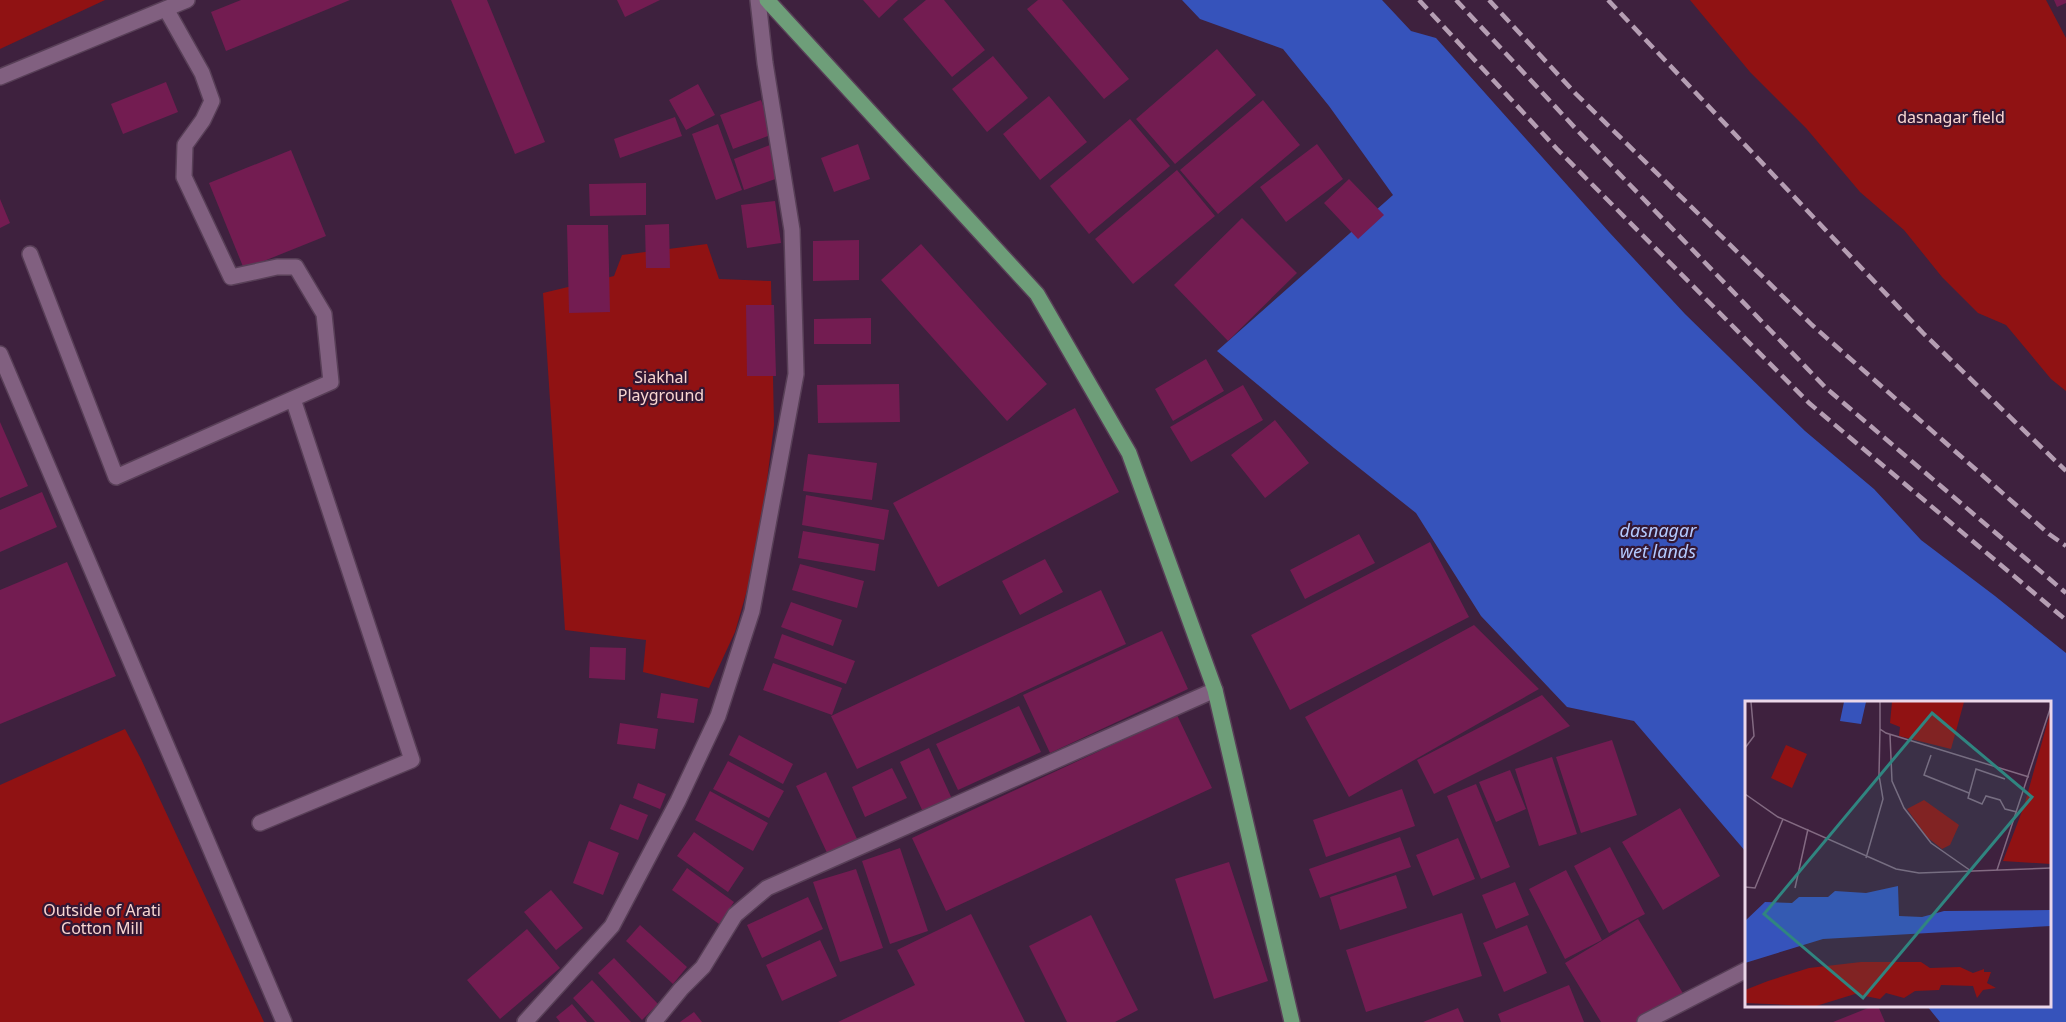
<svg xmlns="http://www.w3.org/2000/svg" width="2066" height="1022" font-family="'Noto Sans',sans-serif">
<rect width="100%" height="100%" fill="#3e213e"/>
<path fill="#901213" d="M0,0H105L0,49Z
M1690,0H2046L2066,38V391L2051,379L2006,325L1978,313L1942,277L1904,230L1860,192L1806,128L1750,72Z
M707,244L719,279L771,281L774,425L758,552L735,632L709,688L643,672L646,640L565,630L543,293L614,276L622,255Z
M125,729L141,759L264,1022H0V785Z"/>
<path fill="#3653bb" d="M1182,0H1382L1411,31L1436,38L1609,232L1685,314L1805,431L1874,489L1921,540L1995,596L2066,653V1022H1940L1927,1006H2050V702H1746V852L1634,721L1567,707L1481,616L1416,513L1334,448L1217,351L1393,195L1329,106L1283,49L1200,19Z"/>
<path fill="#731c51" d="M241,0H350L226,51L211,12Z
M451,0H487L545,142L515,154Z
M617,0H660L625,17Z
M863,0H898L879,18Z
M926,0H944L985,50L952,77L903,19Z
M1038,0H1062L1129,79L1104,99L1027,9Z
M2054,0H2066V3L2057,7Z
M1217,49L1256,95L1175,164L1136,119Z
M993,56L1028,98L987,132L952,89Z
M166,82L178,112L123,134L111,104Z
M698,84L715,115L686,130L669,100Z
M1049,96L1087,142L1040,180L1003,134Z
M761,100L773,134L733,149L720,115Z
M1263,100L1300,145L1218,214L1180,170Z
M675,117L682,136L620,158L614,139Z
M1130,119L1170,166L1089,234L1050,186Z
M718,124L742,190L716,200L692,134Z
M858,144L870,179L834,192L821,158Z
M1317,144L1343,179L1286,222L1260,187Z
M770,145L781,177L744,190L734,159Z
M291,150L326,236L244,269L209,183Z
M1177,170L1215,216L1133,284L1095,239Z
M1349,179L1384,215L1358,239L1324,203Z
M646,183V215L590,216L589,184Z
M0,199L10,223L0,228Z
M775,201L781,243L747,248L741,205Z
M1242,218L1297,273L1228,341L1174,285Z
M669,224L670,268H646L645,225Z
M567,225H608L610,312L569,313Z
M859,240V280L813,281V241Z
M921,244L1047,384L1007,421L881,280Z
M746,305H774L776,376H747Z
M871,318V344H814V319Z
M1206,359L1224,391L1173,421L1155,389Z
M899,384L900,422L818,423L817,385Z
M1243,385L1263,420L1191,462L1170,427Z
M1075,408L1119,492L938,587L893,503Z
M1275,420L1309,463L1265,498L1231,455Z
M0,422L28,486L0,498Z
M808,454L877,463L872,500L803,491Z
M42,492L57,527L0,552V510Z
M806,495L889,510L884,540L802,525Z
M803,531L879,544L875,571L798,558Z
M1359,534L1375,563L1305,599L1290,570Z
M1430,542L1469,617L1290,710L1251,635Z
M1045,559L1063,592L1020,615L1002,581Z
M67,562L116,676L0,724V590Z
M800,564L864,581L857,608L792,590Z
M1101,590L1126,644L857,769L831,716Z
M791,602L842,620L833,646L781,627Z
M1474,625L1539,689L1349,797L1305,717Z
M1162,631L1188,689L1050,753L1023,695Z
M782,634L855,661L846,684L774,658Z
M590,647L626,648L625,680L589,678Z
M773,663L842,688L832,715L763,690Z
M661,693L698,699L694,723L657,718Z
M1542,695L1570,726L1434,794L1417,760Z
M1019,706L1041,752L958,790L936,744Z
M1177,715L1212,788L946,911L912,838Z
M620,723L658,729L655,749L617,744Z
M739,735L793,764L783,784L729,755Z
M1612,740L1637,815L1581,833L1556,757Z
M929,748L952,799L923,812L900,762Z
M1552,757L1577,834L1539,846L1515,769Z
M728,761L784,791L769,818L713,789Z
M892,768L907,798L865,817L852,787Z
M1510,770L1526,809L1496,822L1479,782Z
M826,772L858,841L828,855L796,786Z
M638,783L666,794L660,809L633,798Z
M1476,784L1510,867L1481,879L1447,796Z
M1402,789L1415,826L1326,857L1313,820Z
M710,791L768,823L753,851L695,820Z
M620,804L648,815L638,840L610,829Z
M1680,808L1720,876L1663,910L1622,842Z
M694,832L744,868L728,892L677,856Z
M1400,837L1411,867L1320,898L1309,869Z
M1458,838L1475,879L1433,896L1416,855Z
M589,841L619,853L603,895L573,883Z
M1610,847L1645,914L1609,933L1574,866Z
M900,848L928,931L890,944L862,861Z
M1229,862L1268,981L1214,999L1175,879Z
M687,868L734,902L719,924L672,890Z
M856,869L883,948L840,962L813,882Z
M1566,870L1602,940L1565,959L1529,889Z
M1396,875L1407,908L1340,930L1330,897Z
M1515,882L1529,915L1496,929L1482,895Z
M551,890L583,928L556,950L524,912Z
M808,897L823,929L762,958L747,925Z
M1462,913L1482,976L1366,1012L1346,950Z
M971,914L1025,1022H838L915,985L897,950Z
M1091,915L1138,1010L1115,1022H1067L1029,946Z
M1638,919L1684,995L1638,1022H1601L1565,963Z
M640,925L687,967L673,984L626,941Z
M1527,925L1547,973L1504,992L1483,943Z
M527,929L560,968L500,1019L467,980Z
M820,940L837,976L782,1001L766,965Z
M614,958L658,1004L642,1020L598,973Z
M592,980L631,1022H595L573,998Z
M1569,985L1584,1022H1501L1498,1014Z
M572,1004L587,1022H560L556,1017Z
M1873,1006H1878L1885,1022H1833Z
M1458,1008L1464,1022H1423Z
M694,1012L702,1022H680Z"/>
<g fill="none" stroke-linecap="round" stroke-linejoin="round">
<g stroke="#583f57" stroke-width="18">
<path id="minor" d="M0,77L187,0
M30,254L116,477L331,382L324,314L296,267H277L231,277L184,177L185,145L203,120L212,101L202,73L166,9
M0,354L284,1022
M260,823L412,760L293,399
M525,1022L612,926L678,801L718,716L752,611L796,374L792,230L765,63L758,0
M654,1022L681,989L703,967L735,915L767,888L1215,690
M1645,1022L1746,970"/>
</g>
<g stroke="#583f57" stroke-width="18">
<path id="major" d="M767,0L1037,294L1129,453L1215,690L1292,1022"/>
</g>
<use href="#minor" stroke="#816080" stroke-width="15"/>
<use href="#major" stroke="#6e9e79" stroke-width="15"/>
<path stroke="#b59eb3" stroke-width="4.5" stroke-dasharray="12 6" stroke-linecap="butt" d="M1419,0L1557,149L1809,403L2066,620
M1456,0L1577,130L1826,388L2066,593
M1489,0L1576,94L1812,325L2049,534L2066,546
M1608,0L1923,333L2066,471"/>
</g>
<g text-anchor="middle" stroke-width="4.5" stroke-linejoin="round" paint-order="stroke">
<g font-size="16" fill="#f9d6d1" stroke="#331733">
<text x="1951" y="123">dasnagar field</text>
<text x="661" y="383">Siakhal<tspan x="661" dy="18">Playground</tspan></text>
<text x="102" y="916">Outside of Arati<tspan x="102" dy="18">Cotton Mill</tspan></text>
</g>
<g font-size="18" font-style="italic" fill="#b3c9fe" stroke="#331733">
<text x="1658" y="537">dasnagar<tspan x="1658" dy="21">wet lands</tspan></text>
</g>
</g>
<g transform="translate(1745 701)">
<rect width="306" height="306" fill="#3e213e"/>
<path d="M147,1H219L206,48L154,35L155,26L145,22ZM306,9V163L258,160L279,105ZM41,44L62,53L47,87L26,77ZM179,99L214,124L205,144L197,148L182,136L162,108ZM116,261H176L185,267L215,266L228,272L239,268V271H246L242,282L251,287L238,289L232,297L228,285L196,284L194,289L170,290L159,297L141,292L135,298L110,293L71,305L0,302V289L23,280L64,267Z" fill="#901213"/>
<path d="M99,1H121L116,23L95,20ZM153,185L154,215L177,216L199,210L306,209V225L78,238L0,262V220L20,201L47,202L54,196H83L90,190L121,192Z" fill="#3653bb"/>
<path fill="none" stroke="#836a82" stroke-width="1.5" d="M135,1V28L141,32L284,76M145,34L147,80L159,107L186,142L226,170M0,47L9,35L6,1M186,54L179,74L224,92M260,78L231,68L223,97L237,103L241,95L255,99L260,108L272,111M0,93L33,116L151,168L174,172L306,167M121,157L138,98L134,74L135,28M252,169L306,5M0,186L10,187L38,118M50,187L63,128"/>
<path fill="#308580" fill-opacity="0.15" stroke="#308580" stroke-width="3" d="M187,12L287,96L118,297L19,213Z"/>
<rect width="306" height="306" fill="none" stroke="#ebd7e9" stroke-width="3"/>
</g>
</svg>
